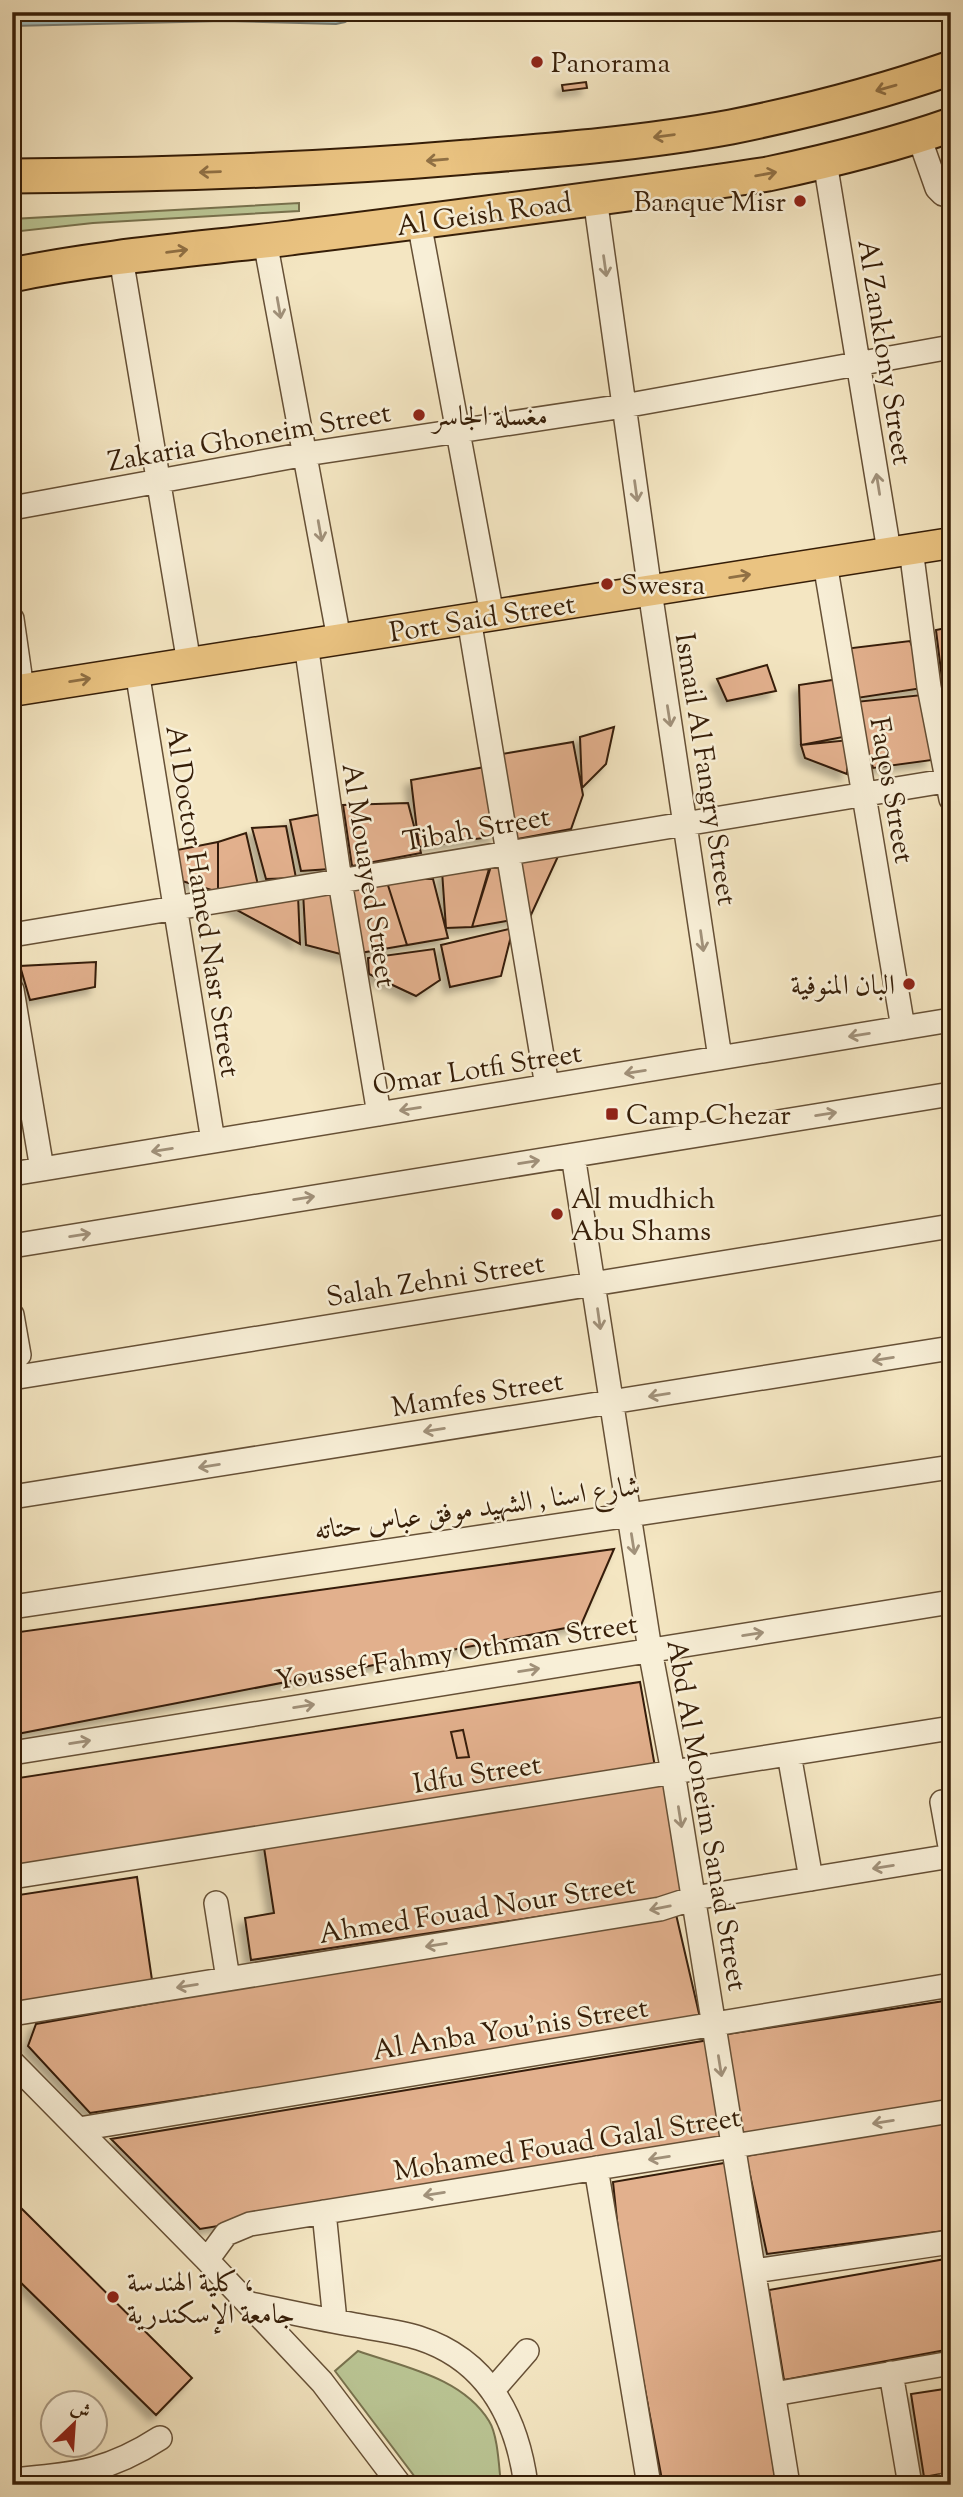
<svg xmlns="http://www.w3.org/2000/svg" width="963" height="2497" font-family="'Sorts Mill Goudy',Amiri,serif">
<defs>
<filter id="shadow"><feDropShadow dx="-6" dy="6" stdDeviation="3.5" flood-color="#0004"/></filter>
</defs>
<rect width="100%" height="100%" fill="#f4e6c2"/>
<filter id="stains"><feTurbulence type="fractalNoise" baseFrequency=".00286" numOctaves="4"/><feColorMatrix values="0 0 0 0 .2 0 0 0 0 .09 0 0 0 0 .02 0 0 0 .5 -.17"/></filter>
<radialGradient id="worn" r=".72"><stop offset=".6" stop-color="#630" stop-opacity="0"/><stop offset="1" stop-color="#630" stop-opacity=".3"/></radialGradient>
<path fill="#bac594" stroke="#78724e" stroke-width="2" d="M299,203V211L93,223L12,232V219Z
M358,2351C403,2367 462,2377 489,2421C498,2435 499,2468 501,2485H421L335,2371Z"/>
<path fill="#a1bdbe" stroke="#767d75" stroke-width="2" d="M12,12H361L345,22L336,24L224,21L12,26Z"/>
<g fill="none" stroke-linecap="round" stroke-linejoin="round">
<path stroke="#6c6e63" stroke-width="2" d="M12,20L224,14L326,18L349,12"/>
</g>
<path fill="#e2b08d" stroke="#361e08" stroke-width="2" filter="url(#shadow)" d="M586,82L587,88L563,91L562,85Z
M951,627V693L944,695L936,630Z
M910,641L929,687L857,698L844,649Z
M767,665L776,691L727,701L717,679Z
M839,679L843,737L801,745L799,685Z
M951,694V717L945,716L944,695Z
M922,695L932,760L873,768L855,702Z
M614,727L606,764L582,788L580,737Z
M849,740L847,774L805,758L801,745Z
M573,742L583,795L571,829L512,840L502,754Z
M485,767L497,836L419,847L411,780Z
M408,803L421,853L352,866L343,805Z
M322,814L330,869L301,871L290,820Z
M286,826L296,878L266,879L252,828Z
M246,833L258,885L218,892V842Z
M218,842V892L169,877L177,850Z
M560,852L530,917L518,856Z
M519,862L530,917L472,927L492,863Z
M489,869L472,927L446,928L442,871Z
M386,879L407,945L360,953L352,884Z
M386,879H433L448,938L407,945Z
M303,892L333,893L352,957L306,945Z
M298,895L300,944L220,901Z
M513,928L501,976L450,987L441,945Z
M434,949L440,980L416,996L369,974L368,958Z
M96,962L95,987L30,1000L20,966Z
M12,1082L22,1107L12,1109Z
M614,1549L581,1625L12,1735V1633Z
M640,1682L655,1767L12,1869V1779Z
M463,1730L469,1757L457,1758L451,1732Z
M665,1781L682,1895L251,1960L245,1918L274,1913L263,1841Z
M137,1877L152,1980L12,2008V1896Z
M675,1910L701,2022L90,2113L28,2046L36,2024Z
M951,2000V2103L740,2139L721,2035Z
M709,2040L727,2141L200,2229L111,2139Z
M951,2121V2230L767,2254L746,2156Z
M730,2162L776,2485H663L622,2268L613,2182Z
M14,2201L192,2378L156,2415L12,2274Z
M951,2258V2349L784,2380L769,2290Z
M951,2388V2472L924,2477L911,2394Z"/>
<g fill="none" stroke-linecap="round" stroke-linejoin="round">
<g stroke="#665036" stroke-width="26">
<path id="minor" d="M919,137L937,188L943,194L951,195
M825,162L889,551
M595,198L650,591L720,1058
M419,222L492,615
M265,241L339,639
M121,258L189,663
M12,508L306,454L624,406L951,347
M911,549L929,687L951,799
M825,563L903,1028
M12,619L22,689
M469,619L547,1086
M306,644L340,881L379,1114
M137,671L213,1141
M12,935L951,780
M12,990L42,1169
M573,1155L650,1650L673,1772L788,2485
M12,1174L951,1020
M12,1246L951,1094
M12,1315L19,1355
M12,1378L951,1226
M12,1497L951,1348
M12,1607L951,1467
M12,1753L951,1602
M789,1754L811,1879
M942,1802L951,1852
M12,1877L951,1728
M216,1903L228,1979
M12,2014L660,1909L694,1898L951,1856
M12,2062L207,2260L322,2382L400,2485
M79,2129L951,1985
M596,2168L649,2485
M324,2212L335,2321
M207,2260L226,2234L250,2224L951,2111
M754,2271L951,2242
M250,2304C285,2311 320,2319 355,2325C376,2329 399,2332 419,2338C487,2360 517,2417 526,2485
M891,2373L910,2485
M493,2390L527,2351
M774,2394L951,2363
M12,2480C74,2474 106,2473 160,2438
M945,2485L951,2484"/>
</g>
<g stroke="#361e08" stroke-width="33">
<path id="major" d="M12,691L951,543"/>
</g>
<g stroke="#361e08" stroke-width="37">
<path id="highway" d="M12,176C164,175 316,170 468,157C555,150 644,143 731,127C805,112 879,93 951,68
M12,275C103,256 198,249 290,238C449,218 609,198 768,174C829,161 891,146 951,125"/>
</g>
<use href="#minor" stroke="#f8efd7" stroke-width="23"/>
<use href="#major" stroke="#eac381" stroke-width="30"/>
<use href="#highway" stroke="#eac381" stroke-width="33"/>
</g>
<defs><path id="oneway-shaft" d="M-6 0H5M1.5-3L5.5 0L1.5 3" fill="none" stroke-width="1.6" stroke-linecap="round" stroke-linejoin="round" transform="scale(1.75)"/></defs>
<g stroke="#907044">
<use href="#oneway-shaft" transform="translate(886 88) rotate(164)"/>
<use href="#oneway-shaft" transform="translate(664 136) rotate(172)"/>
<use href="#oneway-shaft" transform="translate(437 160) rotate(175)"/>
<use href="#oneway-shaft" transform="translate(210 172) rotate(178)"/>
<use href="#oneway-shaft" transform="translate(766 174) rotate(-10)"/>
<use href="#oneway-shaft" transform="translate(177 251) rotate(-7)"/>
<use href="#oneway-shaft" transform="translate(740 576) rotate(-9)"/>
<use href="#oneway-shaft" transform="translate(80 680) rotate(-9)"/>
</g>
<g stroke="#a1917a">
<use href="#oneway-shaft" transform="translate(605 266) rotate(82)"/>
<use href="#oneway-shaft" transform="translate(279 308) rotate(80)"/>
<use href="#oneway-shaft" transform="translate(878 484) rotate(-99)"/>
<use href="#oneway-shaft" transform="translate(636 491) rotate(82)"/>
<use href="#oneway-shaft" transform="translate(320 531) rotate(80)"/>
<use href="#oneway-shaft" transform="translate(669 716) rotate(81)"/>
<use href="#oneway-shaft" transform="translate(702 941) rotate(82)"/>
<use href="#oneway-shaft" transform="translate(859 1035) rotate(171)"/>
<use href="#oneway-shaft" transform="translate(635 1072) rotate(171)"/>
<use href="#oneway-shaft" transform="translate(410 1109) rotate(171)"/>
<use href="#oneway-shaft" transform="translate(826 1114) rotate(-9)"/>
<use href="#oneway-shaft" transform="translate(162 1150) rotate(171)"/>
<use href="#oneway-shaft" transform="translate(529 1162) rotate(-9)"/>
<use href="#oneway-shaft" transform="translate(304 1198) rotate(-9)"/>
<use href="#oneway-shaft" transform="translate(80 1235) rotate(-9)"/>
<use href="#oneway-shaft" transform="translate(599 1319) rotate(82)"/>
<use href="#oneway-shaft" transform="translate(883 1359) rotate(171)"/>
<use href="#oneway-shaft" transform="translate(659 1395) rotate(171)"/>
<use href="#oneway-shaft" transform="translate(434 1430) rotate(171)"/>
<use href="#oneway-shaft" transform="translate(209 1466) rotate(171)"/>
<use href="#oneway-shaft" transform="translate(633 1544) rotate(81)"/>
<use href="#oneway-shaft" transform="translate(753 1634) rotate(-9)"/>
<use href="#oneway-shaft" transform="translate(529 1670) rotate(-9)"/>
<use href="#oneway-shaft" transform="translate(304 1706) rotate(-9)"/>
<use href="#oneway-shaft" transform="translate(80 1742) rotate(-9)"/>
<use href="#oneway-shaft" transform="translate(680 1817) rotate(81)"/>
<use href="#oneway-shaft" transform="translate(883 1867) rotate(171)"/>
<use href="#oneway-shaft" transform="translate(660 1908) rotate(169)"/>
<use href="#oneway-shaft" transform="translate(436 1945) rotate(171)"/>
<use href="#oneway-shaft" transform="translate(187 1986) rotate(171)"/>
<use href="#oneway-shaft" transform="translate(720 2066) rotate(81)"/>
<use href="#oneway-shaft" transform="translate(883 2122) rotate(171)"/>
<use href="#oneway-shaft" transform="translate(659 2158) rotate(171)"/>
<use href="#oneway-shaft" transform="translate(434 2194) rotate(171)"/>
</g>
<g fill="#8f2418" stroke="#f8efd7" stroke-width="2.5">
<circle cx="537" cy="62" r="7"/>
<circle cx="800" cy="201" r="7"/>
<circle cx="419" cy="415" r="7"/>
<circle cx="607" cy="584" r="7"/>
<circle cx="909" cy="984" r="7"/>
<rect x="605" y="1107" width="14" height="14" rx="3.5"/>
<circle cx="557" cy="1214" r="7"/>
<circle cx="113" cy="2297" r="7"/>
</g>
<g text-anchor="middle" stroke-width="5" stroke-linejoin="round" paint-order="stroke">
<g font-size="28" fill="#361e08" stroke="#f8efd7" text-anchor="start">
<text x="551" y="72">Panorama</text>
<text x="786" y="211" text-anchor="end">Banque Misr</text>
<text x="433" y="425">مغسلة الجاسر</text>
<text x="621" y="594">Swesra</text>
<text x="895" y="994" text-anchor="end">البان المنوفية</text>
<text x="626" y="1124">Camp Chezar</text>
<text x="571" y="1208">Al mudhich<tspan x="571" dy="32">Abu Shams</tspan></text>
<text x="127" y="2291">كلية الهندسة ،<tspan x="127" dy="32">جامعة الإسكندرية</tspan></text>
</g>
<g font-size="28" fill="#361e08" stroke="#f8efd7">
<text transform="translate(484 213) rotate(-8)" y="10">Al Geish Road</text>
<text transform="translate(886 352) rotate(81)" y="10">Al Zanklony Street</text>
<text transform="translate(249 436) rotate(-10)" y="10">Zakaria Ghoneim Street</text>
<text transform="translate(482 617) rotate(-9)" y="10">Port Said Street</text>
<text transform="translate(707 769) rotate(81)" y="10">Ismail Al Fangry Street</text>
<text transform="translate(893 790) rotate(80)" y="10">Faqos Street</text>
<text transform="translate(476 828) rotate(-10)" y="10">Tibah Street</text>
<text transform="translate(370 875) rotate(81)" y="10">Al Mouayed Street</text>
<text transform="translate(204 901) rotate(81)" y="10">Al Doctor Hamed Nasr Street</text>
<text transform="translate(477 1068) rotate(-9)" y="10">Omar Lotfi Street</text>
<text transform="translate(435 1279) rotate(-9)" y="10">Salah Zehni Street</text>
<text transform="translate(477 1393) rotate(-9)" y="10">Mamfes Street</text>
<text transform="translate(477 1507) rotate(-8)" y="10">شارع اسنا , الشهيد موفق عباس حتاته</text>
<text transform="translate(456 1651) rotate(-9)" y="10">Youssef Fahmy Othman Street</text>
<text transform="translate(477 1773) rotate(-9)" y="10">Idfu Street</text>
<text transform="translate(708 1815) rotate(80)" y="10">Abd Al Moneim Sanad Street</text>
<text transform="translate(477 1908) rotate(-9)" y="10">Ahmed Fouad Nour Street</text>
<text transform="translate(510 2028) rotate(-9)" y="10">Al Anba You'nis Street</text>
<text transform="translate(567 2143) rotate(-9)" y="10">Mohamed Fouad Galal Street</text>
</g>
</g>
<rect width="963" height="2497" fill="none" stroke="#f4e6c2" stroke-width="42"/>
<rect x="14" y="14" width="935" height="2469" fill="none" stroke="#361e08" stroke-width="3.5"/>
<rect x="21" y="21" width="921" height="2455" fill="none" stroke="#361e08" stroke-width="2"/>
<g transform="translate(74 2424) rotate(25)"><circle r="33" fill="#f8efd7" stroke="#aa9b84" stroke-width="2"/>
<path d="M0-5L12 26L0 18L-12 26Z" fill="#8f2418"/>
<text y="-10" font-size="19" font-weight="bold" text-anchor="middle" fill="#361e08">ش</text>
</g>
<rect width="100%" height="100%" filter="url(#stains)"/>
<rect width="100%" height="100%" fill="url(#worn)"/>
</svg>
